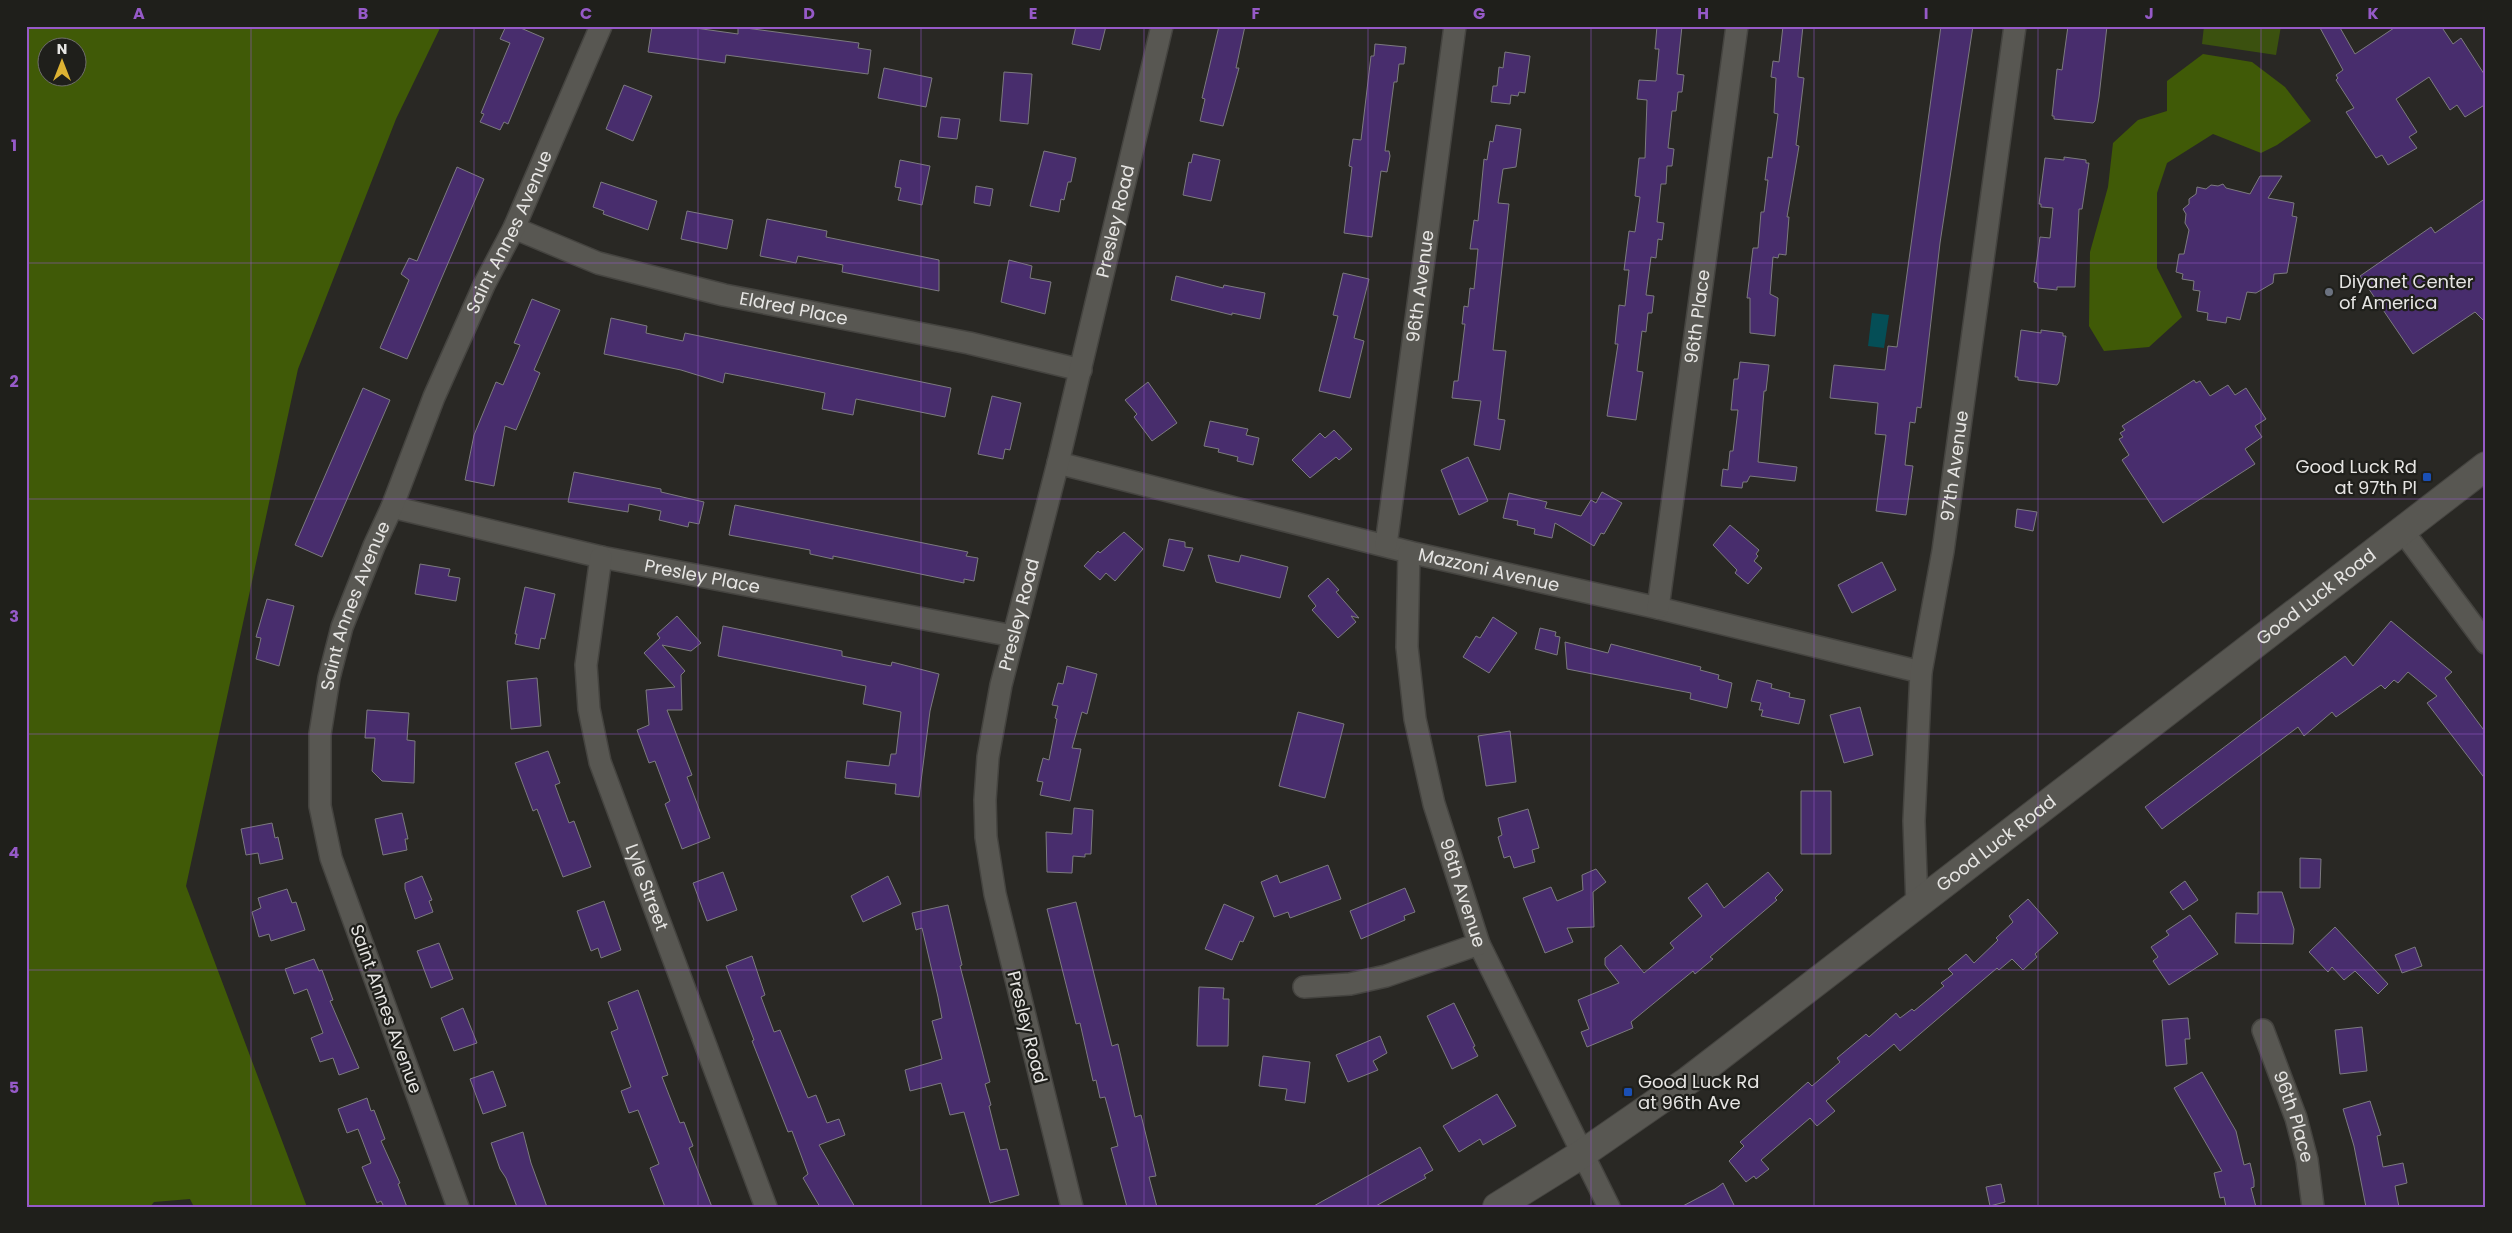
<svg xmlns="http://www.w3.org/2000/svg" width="2512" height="1233" font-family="Poppins,sans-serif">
<rect width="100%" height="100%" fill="#292824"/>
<path fill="#3b510f" d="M2204,26H2281L2276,55L2202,44Z"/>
<path fill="#405a07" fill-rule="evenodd" d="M26,26H441L396,119L298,369L186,886L307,1207H194L190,1199L154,1202L150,1207H26ZM48,48H78V78H48Z
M2203,54L2252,62L2285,87L2311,121L2277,145L2261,153L2213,134L2167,163L2157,193V268L2182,317L2149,347L2104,351L2089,326L2090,252L2108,187L2113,143L2138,120L2167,111V81Z"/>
<path fill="#054e56" d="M1872,313L1889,315L1884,348L1868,346Z"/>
<path fill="#482d6d" stroke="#7c7a7f" d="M506,26H516L544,38L508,124L504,122L500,130L480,122L484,114L481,113L510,43L500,39Z
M652,26H681L738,34V27L859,43L858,48L871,50L868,74L726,55L725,63L648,52Z
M1076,26H1106L1100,50L1072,44Z
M1219,26H1245L1236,68H1239L1223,126L1200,121L1205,99L1202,98Z
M1657,26H1682L1677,74L1684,75L1682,92H1678L1676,111H1672L1668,148L1674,149L1672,166H1667L1666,184H1661L1657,222L1664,223L1662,240L1658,239L1656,258L1651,257L1646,295L1654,296L1652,313H1648L1646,332L1642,331L1637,371L1643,372L1636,420L1607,416L1618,344H1615L1619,305L1625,306L1629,270H1624L1629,231L1635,232L1640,197L1635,196L1639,158H1645L1647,100L1637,99L1639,80L1656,81L1659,49H1655Z
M1783,26H1803L1798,73V77L1804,78L1796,145L1799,146L1787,217H1789L1786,255L1779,254L1778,258L1773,257L1770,294L1778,298L1775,336L1750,333V298H1747L1753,248H1758L1761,212H1764L1768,180H1765L1768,157L1772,158L1778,114L1774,113L1776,78L1771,77L1773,61L1779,62Z
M1941,26H1973L1940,243L1921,408L1917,407L1915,423L1910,422L1905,465L1913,466L1906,515L1876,511L1886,435L1875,434L1878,403L1830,398L1834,365L1885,370L1888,346L1897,347Z
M2068,26H2107L2099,97L2095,121L2093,123L2054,119V116H2052L2057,69L2062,70Z
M2319,26H2339L2355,54L2397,26H2441L2453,44L2461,38L2486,77V104L2465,117L2457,105L2450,110L2429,77L2396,99L2417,132L2409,137L2417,148L2388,165L2382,155L2376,158L2346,112L2354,108L2336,80L2338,78L2336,75L2343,70Z
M1375,44L1406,47L1404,64H1399L1397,82H1394L1385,151H1389L1390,156L1387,172L1381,171L1372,237L1344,233L1352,167L1349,166L1353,139L1361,140L1371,56H1374Z
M1505,52L1530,56L1525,93L1519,92L1518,96L1511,95L1510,104L1491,102L1493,86H1497L1499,67L1503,68Z
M884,68L932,78L926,107L878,98Z
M1004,72L1032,74L1028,124L1000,121Z
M624,85L652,96L633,141L606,129Z
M941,117L960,119L957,139L938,137Z
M1496,125L1521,129L1516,167L1503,169L1498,203L1509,204L1493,350L1506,351L1498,419L1505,420L1500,450L1474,445L1481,401L1452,398L1454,381H1458L1465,324H1462L1464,306L1468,307L1470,288L1474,289L1478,249H1470L1474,220L1478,221L1484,159L1487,160L1490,141L1493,142Z
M1044,151L1076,158L1071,182H1068L1064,200L1061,199L1059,212L1030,206Z
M1193,154L1220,160L1211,201L1183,195L1189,162L1191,163Z
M2064,157L2086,160V163H2089L2082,209H2079L2075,287H2057V290L2038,288L2037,283L2034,282L2040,237L2050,238L2053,208L2041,207V204H2039L2045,158L2064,160Z
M900,160L930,166L922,205L898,200L901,188L895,187Z
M457,167L484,179L407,359L380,348L409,280L401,274L409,258L417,261Z
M2260,176H2282L2268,198L2294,203L2292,216L2297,217L2287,273L2274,274L2273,283L2256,293L2247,292L2240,320L2227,317L2226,323L2207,320L2208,313L2197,311L2200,291L2193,290L2194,281L2182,279L2183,274L2176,272L2179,254H2184L2189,230L2185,223L2186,214L2183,209L2189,204V199L2196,194L2197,187L2206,189L2211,185L2218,186L2223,184L2226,188L2250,194Z
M601,182L657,201L648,230L603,214L604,211L593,207Z
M976,186L993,189L990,206L974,203Z
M2486,198V323L2475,312L2413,354L2360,276L2431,227L2435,233Z
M687,211L733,220L727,249L681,239Z
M767,219L827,231L826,237L939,260V291L842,272L843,265L798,256L796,263L760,256Z
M1009,260L1032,266L1030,278L1051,282L1045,314L1001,302Z
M1343,273L1369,279L1354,338L1364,341L1350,398L1319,391L1338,316L1333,315Z
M1176,276L1223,288L1224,285L1265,293L1260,319L1232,313V315L1171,300Z
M532,299L560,310L534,370L540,373L516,430L505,426L494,486L465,480L474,435L496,382L503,385L520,345L514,343Z
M611,318L647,326L646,333L683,341L685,333L951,388L945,417L856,399L853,415L822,409L825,393L725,373L723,383L681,370L604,354Z
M2021,330L2041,333V330L2063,333V336H2066L2059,382L2057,385L2018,380V377H2015Z
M1740,362L1769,365L1766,391H1764L1758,462L1797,467L1795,481L1750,476L1747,482H1743L1742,488L1721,486L1723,469L1728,470L1730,451H1733L1738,410H1731L1734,379H1738Z
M2194,380L2196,383L2200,381L2210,396L2228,385L2235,395L2246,388L2266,419L2255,426L2262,437L2245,449L2255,464L2163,523L2122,460L2129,455L2119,439L2123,437L2120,433L2125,430L2122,426Z
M1148,382L1177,423L1152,441L1134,417L1137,414L1125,400Z
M363,388L390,400L322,557L295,545Z
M992,396L1021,403L1010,450L1005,449L1003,459L978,454Z
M1210,421L1248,429L1246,435L1259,438L1253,465L1237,461L1238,457L1218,452L1219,449L1204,446Z
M1334,430L1352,449L1339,460L1336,457L1310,478L1292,460L1320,433L1325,438Z
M1468,457L1488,501L1459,515L1441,470Z
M574,472L661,489V492L704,502L699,524L689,522L688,527L659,520L661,511L629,504L628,512L568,502Z
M1602,492L1622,503L1604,534L1601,533L1594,546L1555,523L1552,538L1534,534L1535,529L1517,525L1518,521L1503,518L1509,493L1547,502L1545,508L1581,516L1591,500L1596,503Z
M735,505L968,552L966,556L978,558L974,581L964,579V583L833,556V559L810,554V550L729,535Z
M2017,509L2037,512L2033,531L2015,527Z
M1730,525L1759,550L1756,554L1758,556L1754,561L1762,568L1748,584L1735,573L1737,570L1713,545Z
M1124,532L1143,549L1115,581L1106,573L1100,580L1084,566L1098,551L1100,553Z
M1169,539L1185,542V547L1193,548L1184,571L1163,566Z
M1208,555L1239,562L1241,555L1288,567L1280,598L1216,582Z
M1882,562L1896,590L1852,613L1838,585Z
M420,564L450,569L448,576L460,578L456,601L415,594Z
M1328,578L1339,590L1336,592L1359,618L1351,616L1356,622L1338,638L1312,610L1316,606L1308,596Z
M525,587L555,594L545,639L541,638L539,649L515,644L517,634H515Z
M267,599L294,606L279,666L256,659L261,638L256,637Z
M677,616L701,643L691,651L662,645L685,671L681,675L682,710H667L692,775L687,777L710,838L682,849L665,804L670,801L655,761L649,763L637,730L649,725L646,690L675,687L644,653L660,638L657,634Z
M1493,617L1517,633L1489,673L1463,657L1476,636L1480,638Z
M2391,621L2452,672L2445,678L2486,733V780L2427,703L2437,696L2408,672L2398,683L2394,680L2385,689L2381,685L2336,717L2332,712L2304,736L2298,727L2162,829L2145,807L2345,656L2353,666Z
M723,626L842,651V656L891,666L892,662L939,674L930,711L919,797L895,794L896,784L845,778L847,761L889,766L891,754H896L901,712L863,704L866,686L718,656Z
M1540,628L1556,632L1555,636L1560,637L1557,655L1535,649Z
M1565,642L1608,653L1611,644L1701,667L1700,670L1719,675L1718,679L1732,683L1727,708L1690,699L1691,693L1567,669Z
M1067,666L1097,674L1087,714L1082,712L1072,748L1081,749L1070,801L1040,795L1043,782L1037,781L1043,758L1049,760L1057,719L1055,718L1058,706L1052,705L1058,683L1063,684Z
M537,678L541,726L511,729L507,681Z
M1757,680L1772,684L1771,688L1790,693L1789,697L1805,700L1799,724L1761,716L1763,710H1759L1761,703L1751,701Z
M1860,707L1873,755L1844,763L1830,715Z
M367,710L409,713L407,740L415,741L414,783L382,781L372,771L375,738H365Z
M1298,712L1344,724L1325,798L1279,786Z
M1510,731L1516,782L1486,786L1478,736Z
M548,751L560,783L555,785L569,823L574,821L591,867L563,877L537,809L533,811L515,763Z
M1801,791H1831V854H1801Z
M1074,808L1093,810L1091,854H1085V857L1073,856L1072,873L1047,872L1046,832L1072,834Z
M1528,809L1539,848L1532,850L1535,862L1514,868L1510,856L1504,858L1498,837L1502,835L1498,818Z
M402,813L408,839H405L407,850L383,855L375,819Z
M272,823L275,838L278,837L283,859L260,864L258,853L246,855L241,829Z
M2300,858L2321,859L2320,888H2300Z
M1328,865L1341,899L1290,918L1288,912L1274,917L1261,882L1277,875L1280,883Z
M1596,869L1606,882L1593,892L1594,927L1567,928L1573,942L1545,953L1523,898L1551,887L1557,901L1583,890L1582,875Z
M723,872L737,910L707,921L693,883Z
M1768,872L1783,890L1775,898L1777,900L1710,957L1713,959L1695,974L1693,971L1631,1022L1633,1028L1587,1047L1581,1032L1589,1029L1578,1000L1619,983L1605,965V958L1621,945L1644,973L1674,948L1670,943L1702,916L1688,898L1707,883L1724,908Z
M422,876L432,900L429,901L433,912L415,919L405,889V883Z
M888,876L901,904L863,922L851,896Z
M2185,881L2198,900L2183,910L2170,892Z
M1405,888L1415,912L1404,916L1405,920L1361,939L1350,911Z
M287,889L292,903L296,902L305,930L271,941L269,934L259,937L252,912L261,908L258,898Z
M2258,892H2282L2294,929L2293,944L2235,943L2236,913L2258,914Z
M2028,899L2058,933L2035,954L2037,957L2023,970L2012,959L1999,970L1997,968L1900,1051L1894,1044L1826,1101L1835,1111L1817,1126L1810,1118L1761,1160L1769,1169L1756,1179L1754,1176L1746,1182L1729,1161L1744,1146L1740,1142L1808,1082L1812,1086L1840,1062L1837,1058L1866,1034L1869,1037L1896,1013L1900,1018L1912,1009L1914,1011L1944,986L1941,983L1953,974L1948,969L1966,954L1974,963L1998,940L1996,938L2013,922L2009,916Z
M604,901L621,950L601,958L598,948L591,951L577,911Z
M1076,902L1112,1046L1118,1044L1135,1117L1141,1115L1156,1176L1149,1177L1157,1207H1127L1111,1148L1118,1146L1108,1108L1105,1097L1100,1098L1096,1080L1093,1081L1080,1023L1076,1024L1047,909Z
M1224,904L1254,917L1243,942L1240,941L1232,960L1205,949Z
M948,905L962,965L960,966L990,1082L985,1084L991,1105L989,1106L1000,1150L1007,1149L1019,1195L990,1203L964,1112L950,1115L941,1083L910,1091L905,1070L942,1059L932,1021L942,1018L938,997L922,928L916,930L912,913Z
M2190,915L2218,954L2169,985L2153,961L2158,957L2151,947L2169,935L2166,931Z
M2335,927L2388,984L2378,994L2355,971L2344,980L2332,967L2328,972L2309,952Z
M439,943L453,979L431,988L417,951Z
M2415,947L2422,966L2402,973L2395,955Z
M752,956L765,995L761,997L774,1032L780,1030L808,1098L816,1095L827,1123L839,1119L845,1135L819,1145L855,1207H820L803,1178L808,1174L792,1131L788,1132L752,1041L754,1040L726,966Z
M314,959L319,971L322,970L333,1000L330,1001L359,1068L339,1075L333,1058L320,1062L311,1038L323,1033L307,989L294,994L285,969Z
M1199,987L1224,988L1223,999H1229L1228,1046H1197Z
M638,990L668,1075L662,1077L680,1123L684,1122L693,1146L689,1148L712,1207H665L650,1168L659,1164L638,1110L629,1113L621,1091L631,1087L611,1032L618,1029L608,1002Z
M1454,1003L1475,1046L1473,1047L1478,1056L1452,1069L1427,1016Z
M463,1008L477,1043L454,1051L441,1018Z
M2188,1018L2190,1039H2185L2187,1064L2166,1066L2162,1020Z
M2362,1027L2367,1071L2340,1074L2335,1030Z
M1380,1036L1387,1053L1373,1061L1378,1070L1348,1082L1336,1055Z
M1263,1056L1310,1062L1305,1103L1285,1100L1287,1089L1259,1086Z
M493,1071L506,1106L483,1114L470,1079Z
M2202,1072L2236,1131L2244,1165L2250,1163L2254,1180V1187L2251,1188L2256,1207H2226L2224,1197L2220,1198L2214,1173L2222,1171L2174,1088Z
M1497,1094L1516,1126L1483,1145L1480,1139L1459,1152L1443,1126Z
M367,1098L371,1111L374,1110L385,1139L381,1141L400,1183L398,1184L407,1207H384L381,1201L377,1203L362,1167L371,1163L358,1129L347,1133L338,1109Z
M2370,1101L2381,1135L2377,1136L2383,1167L2403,1163L2407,1183L2395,1186L2399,1207H2366L2354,1146L2343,1109Z
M523,1132L531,1163L547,1207H517L506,1178L500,1169L491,1143Z
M1420,1147L1433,1170L1424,1175L1426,1178L1374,1207H1312Z
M1723,1183L1735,1207H1681L1715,1189Z
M2001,1184L2005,1202L1990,1206L1986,1187Z"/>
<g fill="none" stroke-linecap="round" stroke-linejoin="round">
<g stroke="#454440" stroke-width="24">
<g id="street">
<path id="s1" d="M514,228L598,263L724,295L969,343L1081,370"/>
<path id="s2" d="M1058,463L1409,552L1658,608L1921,672"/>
<path id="s3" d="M392,507L601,557L1013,636"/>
<path d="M2402,530L2486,643"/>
<path id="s4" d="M1386,545L1455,26"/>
<path id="s5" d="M1409,552L1407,647L1415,719L1434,804L1479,944L1609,1207"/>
<path id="s6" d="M601,557L586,665L589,709L600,762L766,1207"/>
<path id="s7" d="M1658,608L1737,26"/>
<path id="s8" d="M1917,905L1914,821L1921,672L1943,551L2015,26"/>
<path d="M1304,987L1350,984L1386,976L1479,944"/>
<path id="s9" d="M2263,1030L2296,1118L2307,1160L2313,1207"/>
<path id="s10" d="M458,1207L331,858L320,806V734L329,678L342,627L374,546L392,507L434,397L484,285L514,228L601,26"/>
<path id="s11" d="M1072,1207L995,894L986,837L985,800L988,757L1001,685L1058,463L1162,26"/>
</g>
</g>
<g stroke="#454440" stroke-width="30">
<g id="secondary">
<path id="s12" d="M1497,1207L1582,1154L1689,1080L2486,466"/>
</g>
</g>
<use href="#street" stroke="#585752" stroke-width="21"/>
<use href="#secondary" stroke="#585752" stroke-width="28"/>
</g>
<path fill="none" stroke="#965ac8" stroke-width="1" stroke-opacity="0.55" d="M251,26V1207M474,26V1207M698,26V1207M921,26V1207M1144,26V1207M1368,26V1207M1591,26V1207M1814,26V1207M2038,26V1207M2261,26V1207M26,263H2486M26,499H2486M26,734H2486M26,970H2486"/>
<circle fill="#6b7280" stroke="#1f1f1b" stroke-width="2" cx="2329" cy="292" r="5"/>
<g fill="#1a4fb4" stroke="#1f1f1b" stroke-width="2">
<rect x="2422" y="472" width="10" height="10" rx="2.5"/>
<rect x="1623" y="1087" width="10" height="10" rx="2.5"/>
</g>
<g text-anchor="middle" stroke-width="4.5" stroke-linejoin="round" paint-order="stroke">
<g font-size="18" fill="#e6e5e3" stroke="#1f1f1b">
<text dy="6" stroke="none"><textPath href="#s11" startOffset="1011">Presley Road</textPath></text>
<text dy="6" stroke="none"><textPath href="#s10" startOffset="1035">Saint Annes Avenue</textPath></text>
<text dy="6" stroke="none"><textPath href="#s4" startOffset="261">96th Avenue</textPath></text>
<text dy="6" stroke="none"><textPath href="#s1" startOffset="292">Eldred Place</textPath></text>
<text dy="6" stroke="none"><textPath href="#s7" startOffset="294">96th Place</textPath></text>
<text dy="6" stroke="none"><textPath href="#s8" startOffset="442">97th Avenue</textPath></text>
<text dy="6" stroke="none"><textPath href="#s2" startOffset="444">Mazzoni Avenue</textPath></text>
<text dy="6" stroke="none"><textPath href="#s3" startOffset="318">Presley Place</textPath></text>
<text dy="6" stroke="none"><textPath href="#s12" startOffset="1022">Good Luck Road</textPath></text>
<text dy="6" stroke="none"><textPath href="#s10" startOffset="630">Saint Annes Avenue</textPath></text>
<text dy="6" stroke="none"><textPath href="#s11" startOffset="606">Presley Road</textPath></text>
<text dy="6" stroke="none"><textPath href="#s12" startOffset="618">Good Luck Road</textPath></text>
<text dy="6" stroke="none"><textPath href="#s6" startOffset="341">Lyle Street</textPath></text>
<text dy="6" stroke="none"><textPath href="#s5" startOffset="348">96th Avenue</textPath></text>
<text transform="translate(386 1009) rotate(70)" y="6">Saint Annes Avenue</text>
<text transform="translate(1027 1027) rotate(76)" y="6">Presley Road</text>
<text dy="6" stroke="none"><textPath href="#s9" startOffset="92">96th Place</textPath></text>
</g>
<g font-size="18" fill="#e6e5e3" stroke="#1f1f1b" text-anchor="start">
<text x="2339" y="288">Diyanet Center<tspan x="2339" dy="21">of America</tspan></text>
<text x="2417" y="473" text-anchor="end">Good Luck Rd<tspan x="2417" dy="21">at 97th Pl</tspan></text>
<text x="1638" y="1088">Good Luck Rd<tspan x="1638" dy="21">at 96th Ave</tspan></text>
</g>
</g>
<rect width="2512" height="1233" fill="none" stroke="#1f1f1b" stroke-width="55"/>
<g transform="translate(62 62)"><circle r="24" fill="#1f1f1b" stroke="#6f6e6b"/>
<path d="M0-4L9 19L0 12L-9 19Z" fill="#ddb233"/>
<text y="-8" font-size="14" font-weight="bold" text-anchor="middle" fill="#e6e5e3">N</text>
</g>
<rect x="28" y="28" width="2456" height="1178" fill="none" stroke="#965ac8" stroke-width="2"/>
<g font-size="16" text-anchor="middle" font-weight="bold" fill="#965ac8">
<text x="139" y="19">A</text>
<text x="363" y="19">B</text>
<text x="586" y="19">C</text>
<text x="809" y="19">D</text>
<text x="1033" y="19">E</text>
<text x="1256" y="19">F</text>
<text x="1479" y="19">G</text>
<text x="1703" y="19">H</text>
<text x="1926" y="19">I</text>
<text x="2149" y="19">J</text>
<text x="2373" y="19">K</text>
<text x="14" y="151">1</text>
<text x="14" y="387">2</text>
<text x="14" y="622">3</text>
<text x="14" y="858">4</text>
<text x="14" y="1093">5</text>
</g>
</svg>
